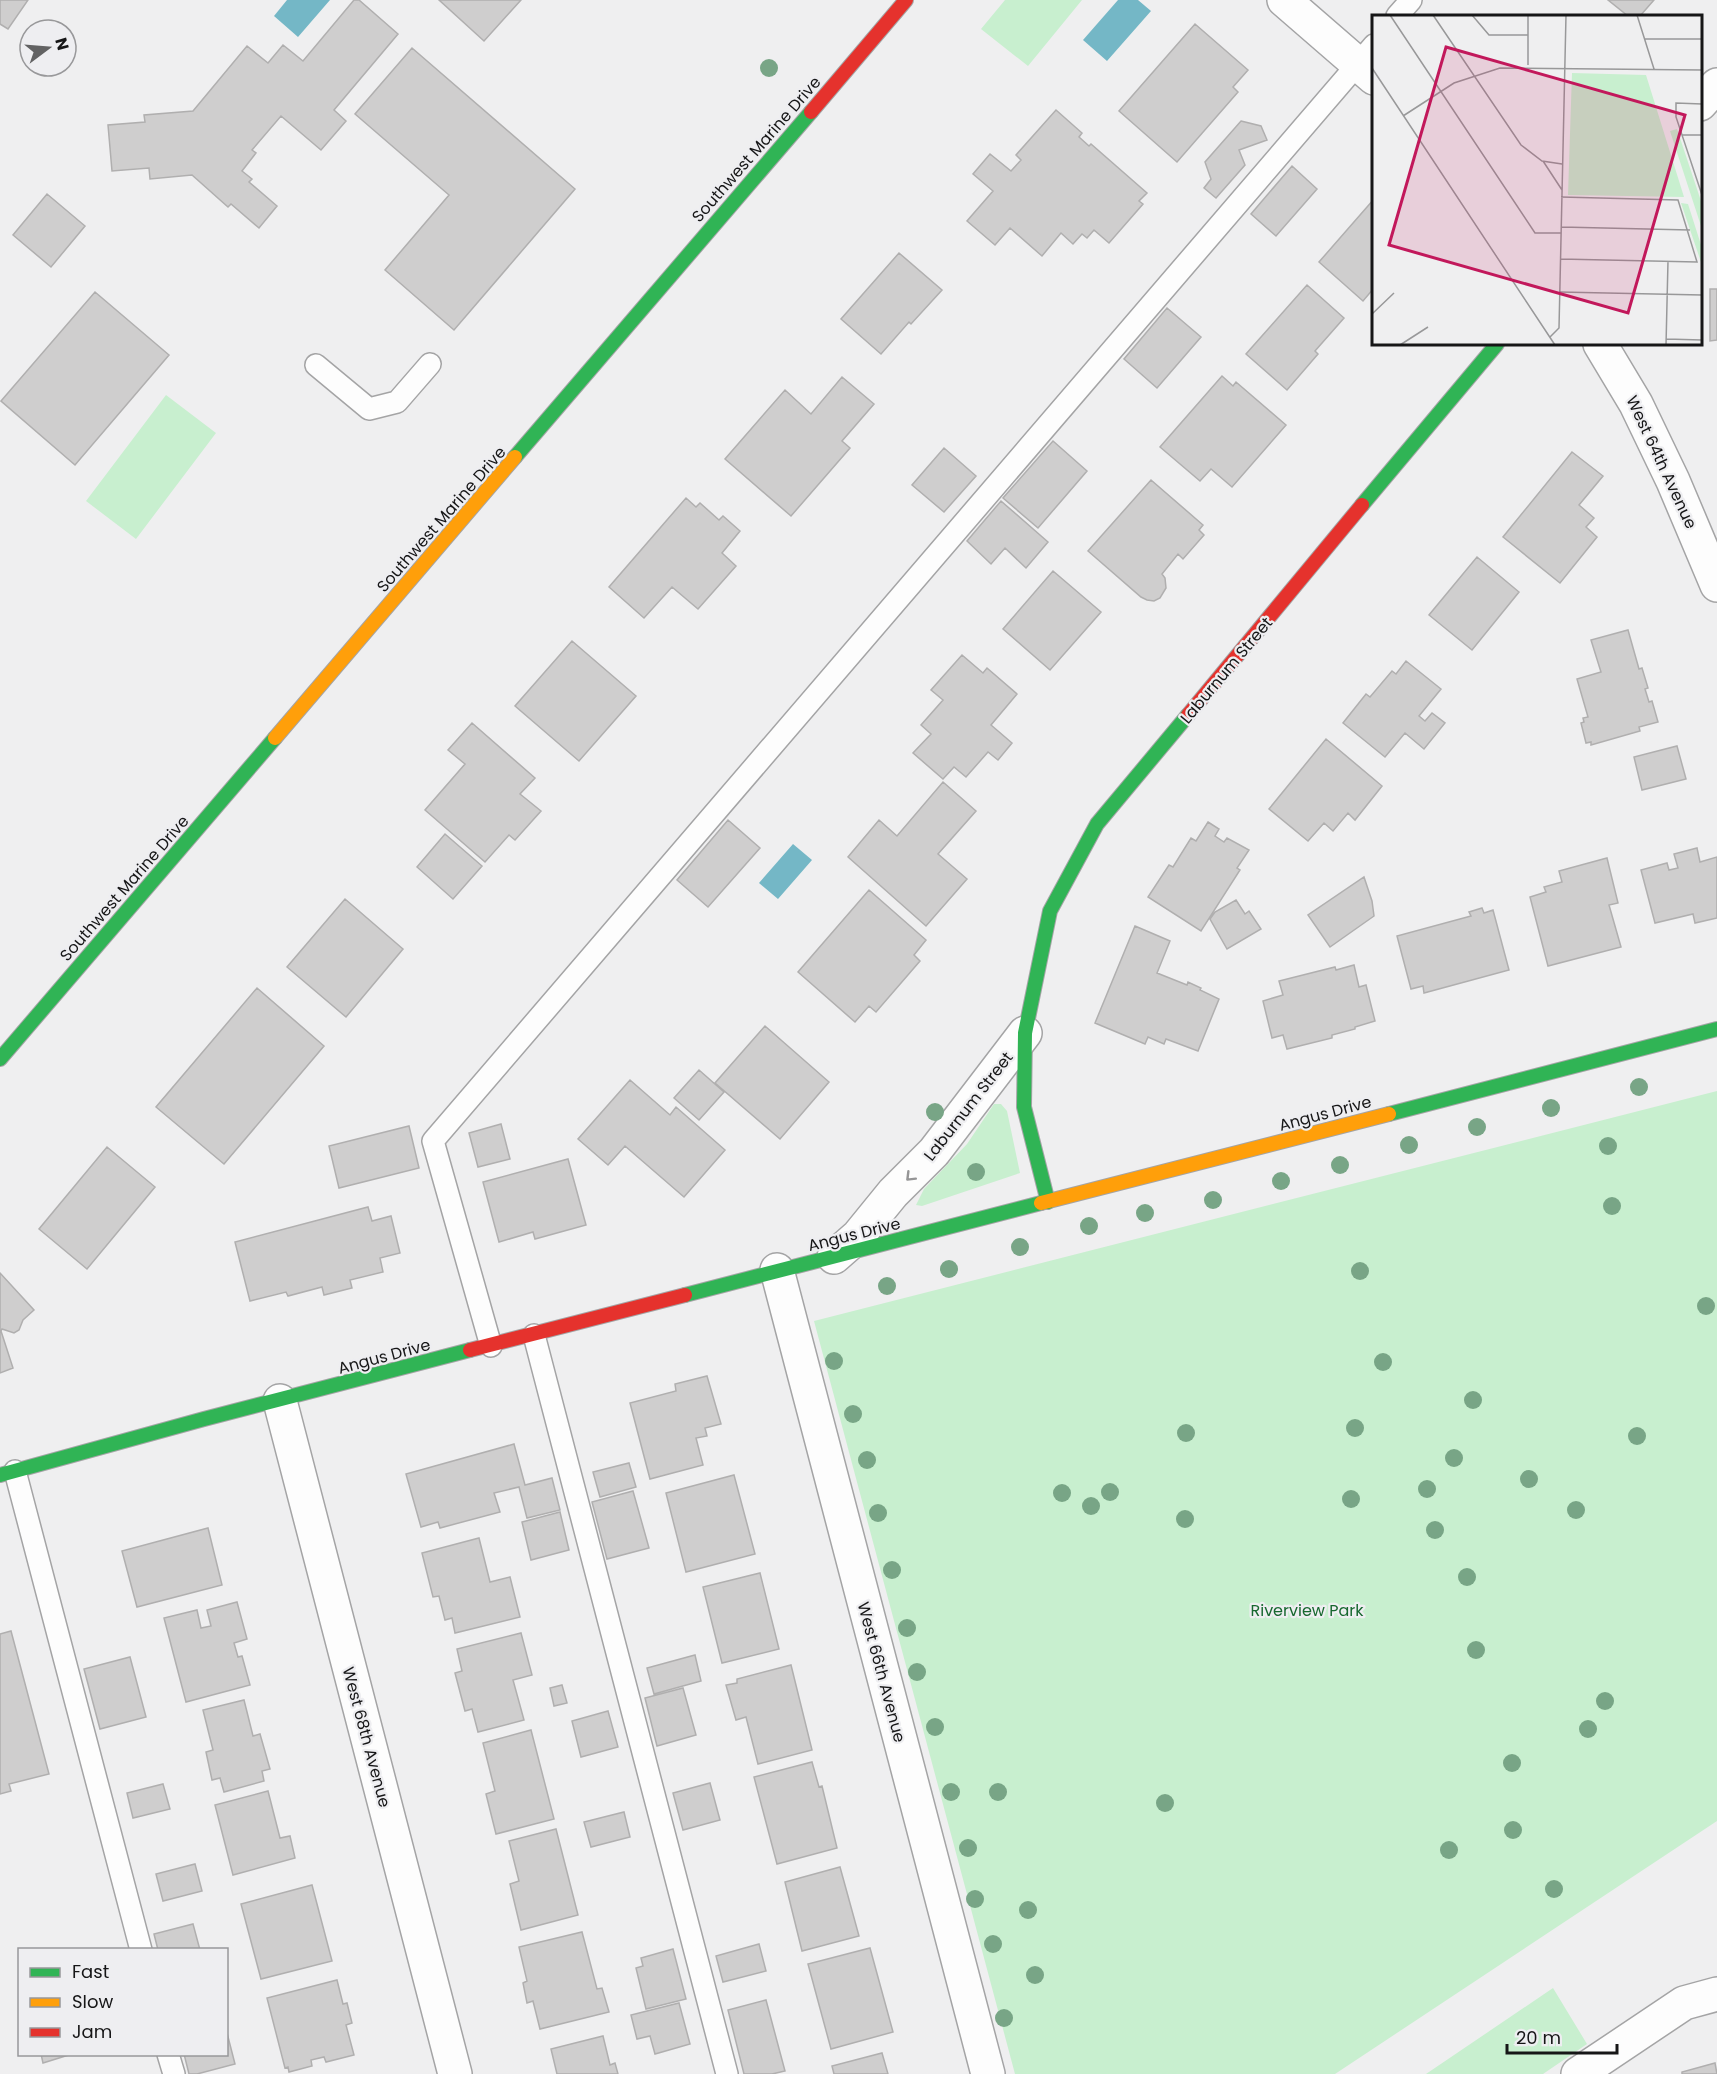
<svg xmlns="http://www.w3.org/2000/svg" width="1717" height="2074" font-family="Poppins,sans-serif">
<rect width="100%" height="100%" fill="#efeff0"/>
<path fill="#c8efcf" d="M1005,0H1082L1028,66L981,29Z
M166,395L216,433L136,539L86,501Z
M1717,1091V1821L1335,2074H1015L814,1321Z
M994,1104H1001L1007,1111L1020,1173L922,1206L916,1205L924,1189L967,1144Z
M1553,1988L1587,2044L1543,2074H1426Z"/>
<path fill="#74b7c6" d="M287,0H330L298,37L274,16Z
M1118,0H1138L1151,11L1107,61L1083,40Z
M793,844L812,860L778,899L759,883Z"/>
<path fill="#cfcece" stroke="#b0afaf" stroke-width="1.5" d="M0,0H28L8,29L0,24Z
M354,0H359L398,34L334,110L346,121L321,150L281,116L252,150L256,153L242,171L252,179L249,182L277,206L259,228L231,204L228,207L192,175L150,179L149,168L112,171L108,125L145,122L144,115L193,111L247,46L268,63L283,45L303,61Z
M439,0H521L484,41Z
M1608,0H1654L1640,16H1628Z
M1195,24L1248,70L1233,87L1238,92L1177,162L1119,111Z
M412,48L575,189L454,330L385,270L449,195L355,114Z
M1056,110L1082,133L1079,137L1089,146L1091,144L1147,193L1139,201L1143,204L1109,243L1094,230L1087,238L1082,234L1073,244L1061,233L1042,256L1010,228L995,245L967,221L993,191L973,174L990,154L1011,171L1021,160L1016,155Z
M1241,121L1261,126L1267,140L1239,150L1245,165L1216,198L1204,188L1211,179L1205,162Z
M1292,166L1317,189L1276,236L1251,214Z
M47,194L85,226L51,267L13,235Z
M1374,199V288L1363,301L1319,262Z
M899,253L942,290L911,324L909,322L881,354L841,319Z
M1307,285L1344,318L1315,351L1318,354L1287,390L1246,354Z
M1710,289H1717V340L1710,341Z
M95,292L169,355L75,465L1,401Z
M1167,308L1201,337L1157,388L1124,359Z
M1222,376L1233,386L1236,382L1286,425L1232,487L1211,469L1200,481L1160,447Z
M842,377L874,404L842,441L850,448L791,516L725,459L785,390L811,414Z
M1053,441L1087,471L1038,528L1003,498Z
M944,448L976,476L944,512L912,485Z
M1572,452L1603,476L1579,505L1594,518L1586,527L1597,537L1560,583L1503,537Z
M1151,480L1203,525L1199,530L1204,535L1183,559L1178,554L1162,574L1165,578L1166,588L1160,598L1154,601L1147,600L1141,597L1088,551Z
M686,498L696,507L700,503L719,520L723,516L740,531L722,553L736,566L698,609L672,587L644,618L609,587Z
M1001,501L1048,542L1026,568L1005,548L991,564L967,541Z
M1477,557L1519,592L1472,650L1429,615Z
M1053,571L1101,612L1050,670L1003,629Z
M1628,630L1639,669L1642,668L1648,688L1645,689L1649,702L1652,701L1658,722L1639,727L1640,731L1591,745V742L1586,743L1581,723L1584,722L1583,718L1588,717L1577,679L1601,672L1591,640Z
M572,641L636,696L579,761L515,706Z
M962,655L983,673L987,668L1017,694L991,725L1012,743L998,760L988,752L966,777L954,767L943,779L913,753L931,734L921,725L943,700L931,690Z
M1406,661L1441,689L1419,716L1425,721L1432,713L1445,723L1424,749L1405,733L1385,757L1343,723L1366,694L1370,697L1392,671L1396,674Z
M472,723L535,778L520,794L541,811L515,840L509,835L485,862L425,810L465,764L448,750Z
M1326,739L1382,786L1355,820L1348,813L1333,831L1324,823L1308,841L1269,809Z
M1677,746L1686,779L1642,790L1634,757Z
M943,782L976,811L938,854L967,879L926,926L848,857L879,820L897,836Z
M728,820L760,848L708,907L677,880Z
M1208,822L1219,829L1215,836L1224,842L1227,838L1249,850L1237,868L1240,870L1201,931L1148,897L1169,865L1173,867L1191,838L1196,841Z
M445,834L482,866L453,899L417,867Z
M1697,848L1700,862L1717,857V918L1695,923L1693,914L1655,923L1641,870L1667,863L1669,870L1678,868L1674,854Z
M1607,858L1618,903L1609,905L1621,947L1548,966L1530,897L1546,892L1544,887L1562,882L1559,871Z
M1364,877L1372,901L1374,916L1330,947L1308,915Z
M869,890L926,940L914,955L920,961L876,1012L869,1006L855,1022L798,972Z
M345,899L403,949L346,1017L287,967Z
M1236,900L1245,914L1249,911L1261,929L1227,949L1210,919L1215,912Z
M1482,908L1484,913L1493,910L1509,970L1424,993L1423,986L1411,989L1397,936L1471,916L1469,912Z
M1135,926L1170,941L1157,973L1187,985L1188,982L1201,988L1200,990L1219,999L1198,1051L1166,1039L1164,1044L1148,1037L1145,1044L1095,1023Z
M1354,965L1359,987L1366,985L1375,1021L1355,1027V1029L1332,1035V1038L1287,1049L1283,1035L1272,1038L1263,1001L1283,995L1279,981L1335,967L1336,970Z
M257,988L324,1046L224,1164L156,1107Z
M765,1026L829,1082L780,1139L715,1083Z
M699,1070L724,1092L699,1120L674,1098Z
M630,1080L670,1115L676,1107L725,1150L684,1197L625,1146L608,1165L578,1139Z
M501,1124L510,1159L478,1167L469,1133Z
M409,1126L419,1168L339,1188L329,1146Z
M107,1147L155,1187L87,1269L39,1229Z
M568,1159L586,1225L535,1239L533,1232L499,1242L483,1182Z
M368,1207L372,1221L391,1216L400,1253L380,1258L383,1272L350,1280L352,1288L324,1295L322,1287L288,1296L286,1292L250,1301L235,1242Z
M0,1273L34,1310L23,1320L19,1330L14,1333L2,1329L1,1331L13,1368L0,1373Z
M707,1376L721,1424L705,1428L707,1436L696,1438L703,1465L650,1479L630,1403L676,1391L675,1384Z
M514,1444L525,1485L552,1478L560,1510L527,1518L519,1487L494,1493L500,1512L440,1528L438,1522L421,1527L406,1474Z
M629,1463L636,1487L600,1497L593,1472Z
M734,1475L755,1554L686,1572L666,1493Z
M633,1491L649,1548L607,1559L592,1502Z
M560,1512L569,1550L531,1560L522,1522Z
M208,1528L222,1585L137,1607L122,1551Z
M479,1538L490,1582L510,1577L520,1617L455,1633L452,1618L445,1620L439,1596L433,1597L422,1553Z
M760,1573L779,1649L722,1663L703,1587Z
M237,1602L247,1639L234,1643L238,1657L242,1656L250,1685L186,1702L164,1618L197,1610L201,1628L211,1626L207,1610Z
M11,1631L49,1774L9,1784L11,1791L0,1794V1634Z
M521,1633L532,1675L513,1680L524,1720L478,1732L472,1709L465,1711L455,1673L462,1671L457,1649Z
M695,1655L701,1681L654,1694L647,1668Z
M130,1657L146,1717L100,1729L84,1669Z
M791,1665L812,1750L758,1764L746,1717L736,1720L726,1685L737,1683V1679Z
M562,1685L567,1703L554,1706L550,1688Z
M683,1688L696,1735L657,1746L645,1698Z
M244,1700L253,1736L260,1734L270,1769L262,1771L264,1781L224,1792L220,1778L212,1780L206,1752L213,1750L203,1710Z
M608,1711L618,1747L581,1757L572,1721Z
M531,1730L554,1819L496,1834L486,1794L495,1791L483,1743Z
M812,1762L819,1787L822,1786L837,1848L777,1864L754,1777Z
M710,1783L720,1820L683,1830L673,1793Z
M163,1784L170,1809L133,1818L127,1793Z
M268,1791L280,1838L290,1836L295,1858L233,1875L215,1805Z
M624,1812L630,1837L591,1847L584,1822Z
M556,1829L578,1915L521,1930L510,1884L519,1881L509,1841Z
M195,1864L202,1891L163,1901L156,1874Z
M840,1867L859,1936L802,1951L785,1882Z
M312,1885L332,1961L261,1979L241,1904Z
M193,1924L200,1950H158L154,1934Z
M582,1932L597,1989L602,1988L609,2012L540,2029L533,2001L527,2003L523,1983L527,1981L519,1947Z
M759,1944L766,1971L723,1982L716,1956Z
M870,1948L893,2032L831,2049L808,1964Z
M673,1949L686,1999L646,2009L636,1968L643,1966L641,1958Z
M337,1980L343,2004L347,2003L352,2023L346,2025L354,2055L326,2062L324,2057L311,2060L312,2066L289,2072L288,2067L285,2068L267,1998Z
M766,2000L785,2071L772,2074H744L728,2010Z
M679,2003L690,2044L655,2054L650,2036L637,2039L631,2015Z
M226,2029L235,2064L197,2074H189L184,2054H226Z
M603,2036L610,2065L615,2063L618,2074H557L551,2049Z
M882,2053L888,2074H834L832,2066Z
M41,2054H72L43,2063Z
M1715,2063L1717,2074H1682V2072Z"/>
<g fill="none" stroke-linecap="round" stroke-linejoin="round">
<g stroke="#a4a4a5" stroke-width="24">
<path id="lane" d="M1397,16L1411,0
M316,365L369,409L397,402L430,364
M534,1335L727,2074
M491,1346L433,1141L1374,45
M15,1471L141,1950
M168,2054L174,2074"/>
</g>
<g stroke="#a4a4a5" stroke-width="36">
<path id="street" d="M1284,0L1374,78
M1700,104L1717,85
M1600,344L1636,404L1673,481L1717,585
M834,1257L858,1236L893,1193L934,1152L1025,1033
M777,1270L988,2074
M280,1401L455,2074
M1578,2074L1684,2003L1717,1994"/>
</g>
<g stroke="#a4a4a5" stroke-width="16">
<path id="fast" d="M515,457L811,112
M1362,505L1497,344
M0,1059L275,738
M1389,1114L1717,1029
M1048,1202L1024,1107L1025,1033L1050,911L1097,824L1188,715
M685,1295L1041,1203
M0,1475L204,1419L470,1350"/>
</g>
<g stroke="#a4a4a5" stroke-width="16">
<path id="slow" d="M275,738L515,457
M1041,1203L1389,1114"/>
</g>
<g stroke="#a4a4a5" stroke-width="16">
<path id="jam" d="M811,112L906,0
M1188,715L1362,505
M470,1350L685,1295"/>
</g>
<use href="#lane" stroke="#fdfdfd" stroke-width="21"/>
<use href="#street" stroke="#fdfdfd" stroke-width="33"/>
<use href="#fast" stroke="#30b455" stroke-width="14"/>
<use href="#slow" stroke="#ff9f0a" stroke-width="14"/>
<use href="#jam" stroke="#e5322d" stroke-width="14"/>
</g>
<g fill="#78a586">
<circle cx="769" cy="68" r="9"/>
<circle cx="1639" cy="1087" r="9"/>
<circle cx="1551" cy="1108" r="9"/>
<circle cx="935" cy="1112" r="9"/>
<circle cx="1477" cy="1127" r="9"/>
<circle cx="1409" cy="1145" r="9"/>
<circle cx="1608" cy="1146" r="9"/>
<circle cx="1340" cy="1165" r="9"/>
<circle cx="976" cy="1172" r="9"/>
<circle cx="1281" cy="1181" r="9"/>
<circle cx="1213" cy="1200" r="9"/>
<circle cx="1612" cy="1206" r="9"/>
<circle cx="1145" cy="1213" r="9"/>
<circle cx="1089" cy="1226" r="9"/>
<circle cx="1020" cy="1247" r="9"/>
<circle cx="949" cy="1269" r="9"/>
<circle cx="1360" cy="1271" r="9"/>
<circle cx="887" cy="1286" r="9"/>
<circle cx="1706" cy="1306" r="9"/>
<circle cx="834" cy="1361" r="9"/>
<circle cx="1383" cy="1362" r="9"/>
<circle cx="1473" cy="1400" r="9"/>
<circle cx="853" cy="1414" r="9"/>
<circle cx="1355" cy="1428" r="9"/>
<circle cx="1186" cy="1433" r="9"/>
<circle cx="1637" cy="1436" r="9"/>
<circle cx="1454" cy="1458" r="9"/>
<circle cx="867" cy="1460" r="9"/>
<circle cx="1529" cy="1479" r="9"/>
<circle cx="1427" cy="1489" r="9"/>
<circle cx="1110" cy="1492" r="9"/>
<circle cx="1062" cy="1493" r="9"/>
<circle cx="1351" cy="1499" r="9"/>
<circle cx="1091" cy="1506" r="9"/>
<circle cx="1576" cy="1510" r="9"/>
<circle cx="878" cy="1513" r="9"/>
<circle cx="1185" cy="1519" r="9"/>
<circle cx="1435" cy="1530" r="9"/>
<circle cx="892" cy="1570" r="9"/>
<circle cx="1467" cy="1577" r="9"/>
<circle cx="907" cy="1628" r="9"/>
<circle cx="1476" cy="1650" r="9"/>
<circle cx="917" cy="1672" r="9"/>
<circle cx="1605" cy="1701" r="9"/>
<circle cx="935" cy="1727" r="9"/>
<circle cx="1588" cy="1729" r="9"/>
<circle cx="1512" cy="1763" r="9"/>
<circle cx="951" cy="1792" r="9"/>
<circle cx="998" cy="1792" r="9"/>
<circle cx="1165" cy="1803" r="9"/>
<circle cx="1513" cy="1830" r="9"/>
<circle cx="968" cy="1848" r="9"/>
<circle cx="1449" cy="1850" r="9"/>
<circle cx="1554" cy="1889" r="9"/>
<circle cx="975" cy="1899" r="9"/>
<circle cx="1028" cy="1910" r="9"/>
<circle cx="993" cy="1944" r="9"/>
<circle cx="1035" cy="1975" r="9"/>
<circle cx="1004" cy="2018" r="9"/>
</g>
<defs><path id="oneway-chevron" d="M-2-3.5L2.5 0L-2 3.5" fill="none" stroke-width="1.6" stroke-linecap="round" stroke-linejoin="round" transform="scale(1.5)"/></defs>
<use stroke="#959596" href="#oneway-chevron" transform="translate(910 1177) rotate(135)"/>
<g text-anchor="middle" stroke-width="4.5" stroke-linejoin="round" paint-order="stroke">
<g font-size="16" fill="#161617" stroke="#eeeef1">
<text transform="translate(756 149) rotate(-49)" y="6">Southwest Marine Drive</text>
<text transform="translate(1662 462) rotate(65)" y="6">West 64th Avenue</text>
<text transform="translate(441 519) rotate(-49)" y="6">Southwest Marine Drive</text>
<text transform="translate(1226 670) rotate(-50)" y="6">Laburnum Street</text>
<text transform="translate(124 888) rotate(-49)" y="6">Southwest Marine Drive</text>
<text transform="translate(968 1106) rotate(-52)" y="6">Laburnum Street</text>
<text transform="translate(1325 1113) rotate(-15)" y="6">Angus Drive</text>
<text transform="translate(854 1234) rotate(-14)" y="6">Angus Drive</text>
<text transform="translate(384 1356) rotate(-15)" y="6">Angus Drive</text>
<text transform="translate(882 1672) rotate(75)" y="6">West 66th Avenue</text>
<text transform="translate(367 1737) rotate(75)" y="6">West 68th Avenue</text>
</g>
<g font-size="16" fill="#17682f" stroke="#eeeef1">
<text x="1307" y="1616">Riverview Park</text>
</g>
</g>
<g transform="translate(1372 15)">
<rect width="330" height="330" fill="#efeff0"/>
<path d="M200,58L274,60L312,182L196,180ZM305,114L330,189V214L298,116ZM309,188L316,189L330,233V250Z" fill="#c8efcf"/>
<path fill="none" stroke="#989899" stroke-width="1.5" d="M18,0L163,218H189M61,0L149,130L170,146L190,149M100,0L117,20H156M265,0L282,54M272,24H330M156,50V0M0,53L183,330M330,89L304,88V102L330,180M31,101L82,68L128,53L330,55M310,120H330M171,146L190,175M189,212L318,215M188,244L325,247L306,185L189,182M187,277L330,280M0,299L22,278M178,322L187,313L194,0M294,324L330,325M28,330L56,312M294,330L296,246"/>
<path fill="#c2185b" fill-opacity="0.15" stroke="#c2185b" stroke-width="3" d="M74,32L313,100L256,298L17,230Z"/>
<rect width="330" height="330" fill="none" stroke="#161617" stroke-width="3"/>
</g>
<rect x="18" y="1948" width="210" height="108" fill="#eeeef1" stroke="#98989a" stroke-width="1.5"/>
<rect x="30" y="1968" width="30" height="9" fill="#30b455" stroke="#98989a" stroke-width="1.5"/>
<text x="72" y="1978" font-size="18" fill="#161617">Fast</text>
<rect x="30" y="1998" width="30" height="9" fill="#ff9f0a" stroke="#98989a" stroke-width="1.5"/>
<text x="72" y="2008" font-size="18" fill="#161617">Slow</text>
<rect x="30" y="2028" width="30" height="9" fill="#e5322d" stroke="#98989a" stroke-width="1.5"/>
<text x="72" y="2038" font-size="18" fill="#161617">Jam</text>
<g transform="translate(48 48) rotate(74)"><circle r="28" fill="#eeeef1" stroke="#98989a" stroke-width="1.5"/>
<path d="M0-4.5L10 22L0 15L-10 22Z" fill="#626263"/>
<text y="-9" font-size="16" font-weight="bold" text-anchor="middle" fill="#161617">N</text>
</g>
<path d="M1507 2044v9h110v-9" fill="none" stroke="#161617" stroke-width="3"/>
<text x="1516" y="2044" font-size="18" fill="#161617" stroke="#eeeef1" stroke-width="4.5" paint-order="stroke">20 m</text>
</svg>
